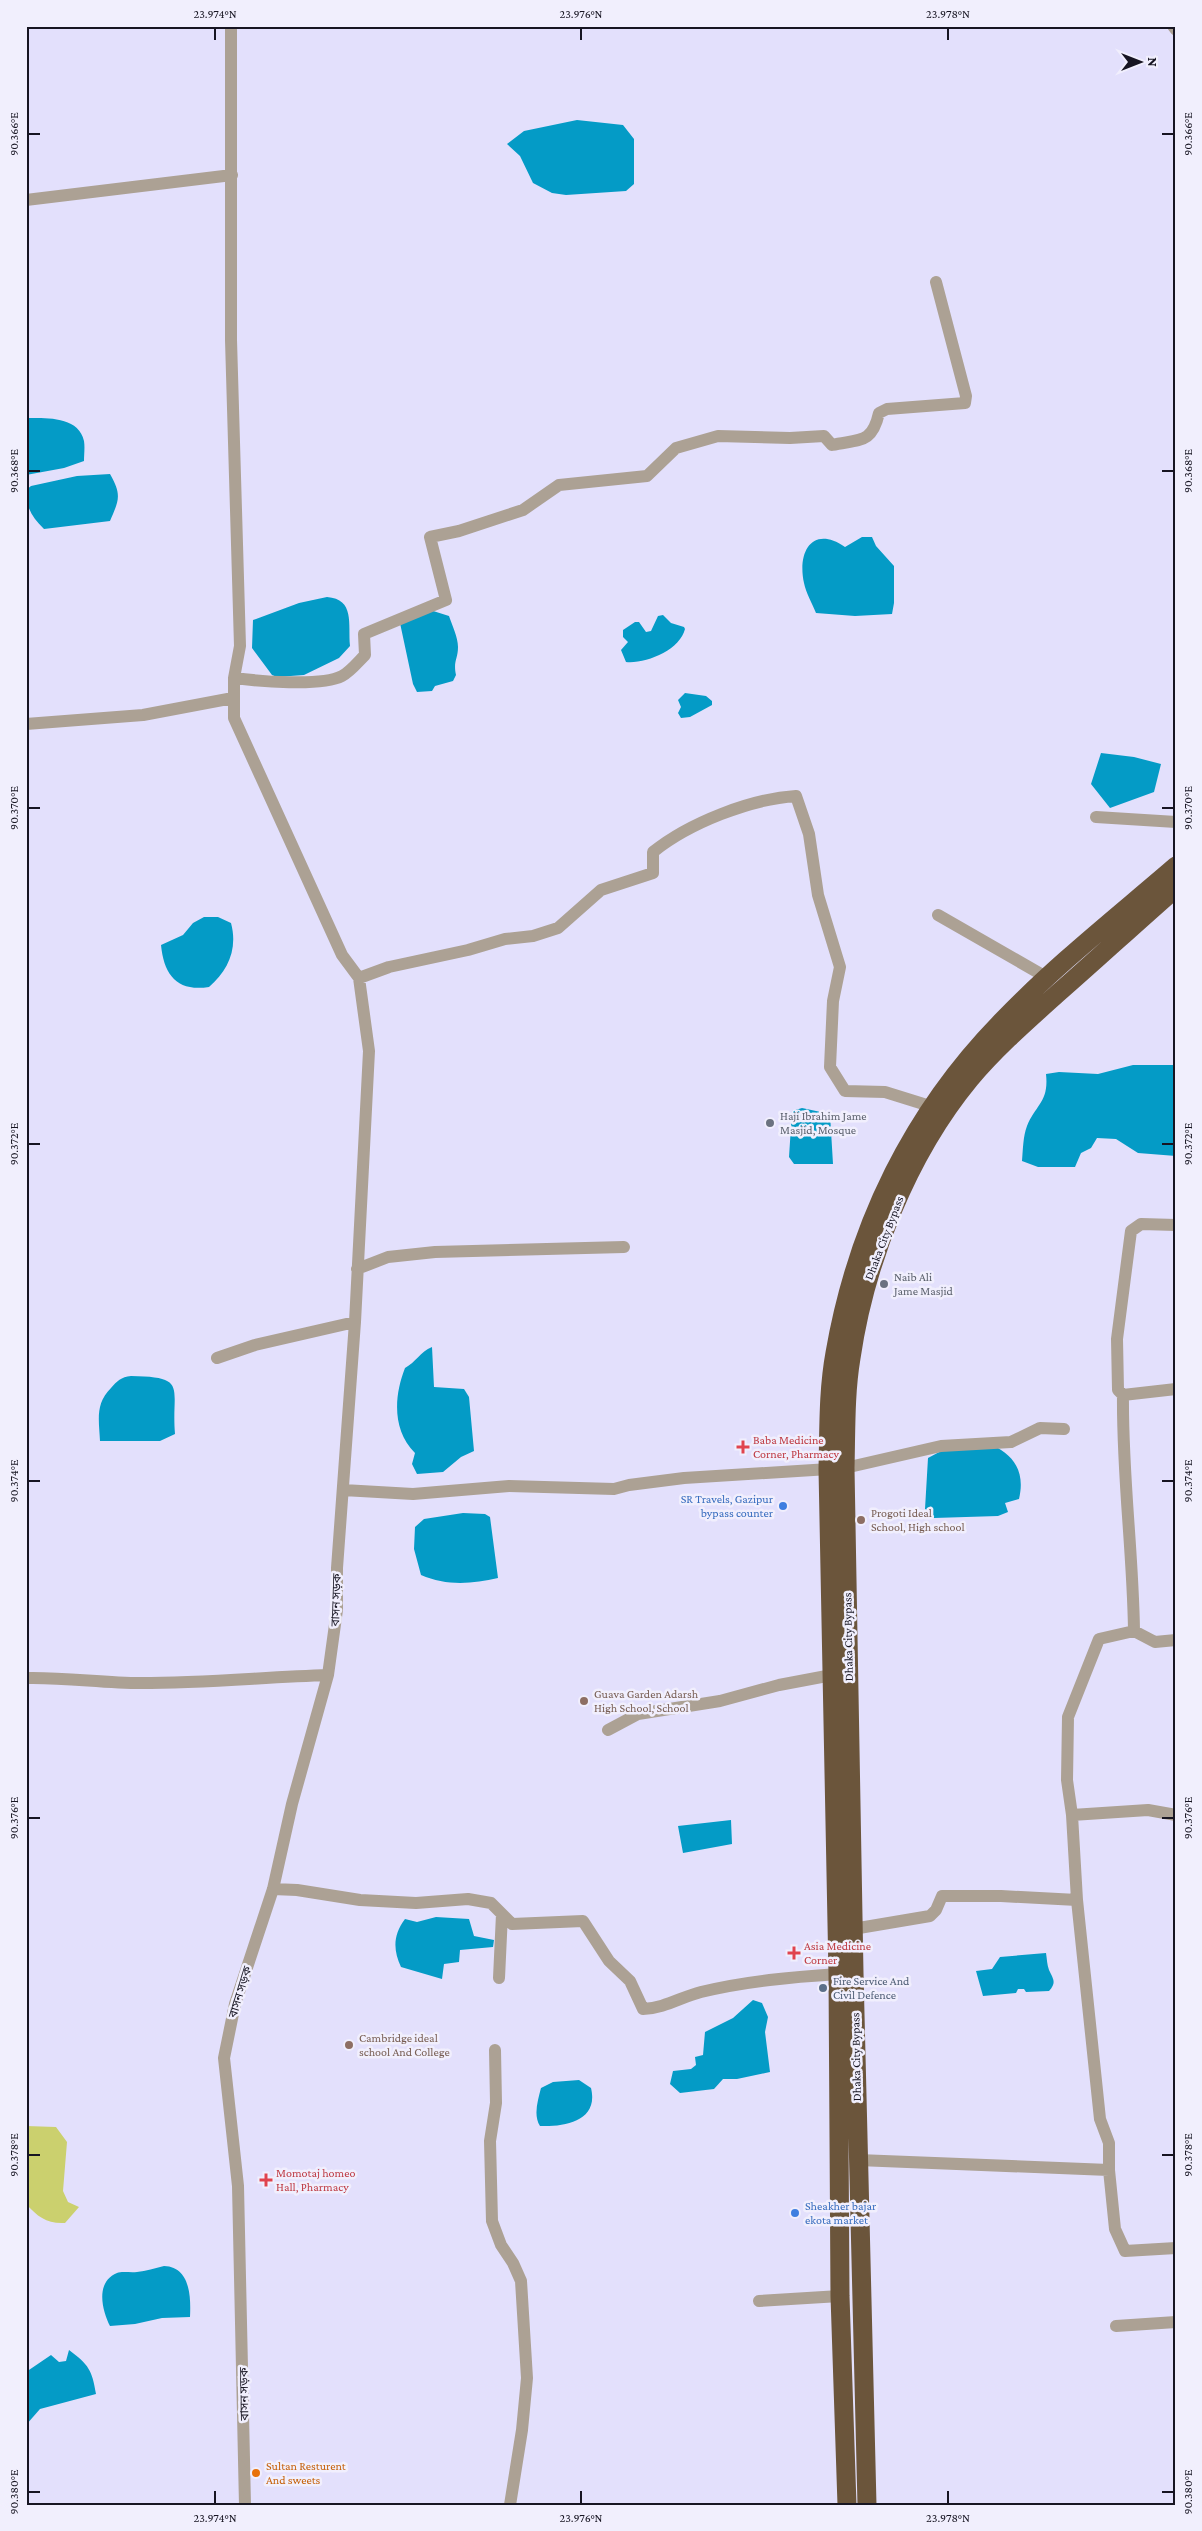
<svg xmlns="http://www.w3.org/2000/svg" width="1202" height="2531" font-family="'Crimson Pro','Noto Sans Bengali',serif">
<rect width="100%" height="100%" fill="#e3e0fc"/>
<path fill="#cbd06e" d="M26,2126L56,2127L67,2142L63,2191L68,2202L79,2207L65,2223C47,2224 38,2217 26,2204Z"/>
<path fill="#049bc6" d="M577,120L623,125L634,139V184L626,191L566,195L552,193L533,183L520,156L507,144L524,131Z
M29,418C48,418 79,417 84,441C85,447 84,455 84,461L64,468L26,475V419Z
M110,474C122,495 119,500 110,521L44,529C32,517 26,508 26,490L31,486L77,476Z
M862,537H872L876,546L894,566V603L892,614L855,616L816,613C812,603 806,593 804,583C797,551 813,525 845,547Z
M327,597C355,599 348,624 350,646L339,658L304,675L277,677L272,675L252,648L253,620L299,603Z
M430,610L449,616C452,625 458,637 458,647C458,659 453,661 456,675L453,681L435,686L432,691L417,692L413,684L400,623Z
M663,615L671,623L684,627L685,629C680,650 646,664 626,662L621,650L628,642L623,637V630L635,622H639L646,632L651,631L658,616Z
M685,693L706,696L712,701V705L690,717L681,718L678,713L681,707L678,700Z
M1101,753L1134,757L1161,764L1154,792L1110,808L1091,784Z
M204,917H218L231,923C238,949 228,971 209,987C177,992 164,975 161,945L183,935L193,923Z
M1133,1065H1176V1156L1138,1153L1116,1139L1097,1138L1091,1148L1081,1153L1075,1167H1038L1022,1161C1023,1150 1023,1136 1027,1126C1036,1104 1049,1102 1046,1074L1059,1072L1098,1074Z
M802,1108L830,1114L833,1164H794L789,1157L792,1111Z
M432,1347L434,1387L464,1389L469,1397L474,1451L461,1457L443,1472L417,1474L412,1464L415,1453C392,1430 394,1396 405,1368C416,1362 420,1352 432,1347Z
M131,1376C189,1377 171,1387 175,1434L160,1441H100C99,1420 95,1404 111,1388C117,1381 121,1377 131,1376Z
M992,1445C1016,1456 1025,1474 1019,1499L1005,1503L1008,1512L998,1516L934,1518L925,1509L928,1458L943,1450Z
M463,1513L485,1514L490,1517L498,1578C472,1584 446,1586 421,1575L414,1549L415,1527L424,1519Z
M731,1820L732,1844L683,1853L678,1826Z
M436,1917L469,1919L474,1936L494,1940L493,1947L460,1950L459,1962L444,1964L442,1979L401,1967C393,1950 393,1935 405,1919L417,1922Z
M1046,1953C1047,1959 1047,1965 1049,1970C1053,1979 1057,1982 1049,1991L1026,1992L1024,1989H1018L1016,1993L983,1996L976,1971L992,1969L1000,1957Z
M753,2000L762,2003L768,2017L765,2032L770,2072L737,2079H723L714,2089L680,2093L670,2084L673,2071L691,2069L696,2065L695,2057L703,2055L705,2032L733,2018Z
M579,2080L591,2088C599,2121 565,2127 540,2126C533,2115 538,2100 541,2088L553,2082Z
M164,2266C190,2267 191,2296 190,2317L162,2318L135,2324L110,2326C102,2310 95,2282 117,2273C122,2271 131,2273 137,2272C146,2271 155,2268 164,2266Z
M69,2350C89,2365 92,2370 96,2394L40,2409L26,2425V2372L51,2355L59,2362L66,2361Z"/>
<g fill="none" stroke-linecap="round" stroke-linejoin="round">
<path stroke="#aca194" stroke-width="12" d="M231,26V340L240,646L234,678V718L342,955L359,978L369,1051L355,1322L337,1568V1610L328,1675L292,1804L273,1889L235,2004L224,2058L238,2186L245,2505
M1173,26L1176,30
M26,200L232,175
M234,678C258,681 321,687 342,676C350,672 358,662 365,655L364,634L446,600L430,537L459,531L523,510L559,485L647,476L676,448L718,436L790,438L824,436L832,445C860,439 872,444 879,413L887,409L965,403L966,396L936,282
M26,724L143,715L233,698
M1096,817L1176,822
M938,915L1046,977
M359,978L389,967L468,950L505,939L533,936L558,928L601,890L653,873V852C689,823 750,799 796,796L809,834L818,895L840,967L833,1001L830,1067L845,1091L885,1092L930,1106
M1176,1225L1141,1224L1131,1231L1117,1339L1118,1390L1123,1395L1176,1389
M357,1269L388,1257L435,1252L624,1247
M217,1358L255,1345L355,1322
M343,1490L413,1494L509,1486L614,1489L629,1485L684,1478L845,1468L941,1446L1011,1442L1040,1428L1064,1429
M1134,1631L1155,1642L1176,1640
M26,1678C65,1677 102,1683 141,1683C203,1683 266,1677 328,1675
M608,1730L638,1714L720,1701L779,1685L832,1675
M1072,1815L1148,1810L1176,1815
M273,1889L297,1890L360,1900L416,1903L468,1899L491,1903L512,1924L583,1921L609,1961L630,1981L643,2009C665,2008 681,1997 701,1992C746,1981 793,1977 838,1974
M853,1929L930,1916L936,1910L942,1896H1001L1077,1900
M499,1978L502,1914
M495,2050L496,2103L490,2141L492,2221L501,2245L513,2263L521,2281L527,2378L522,2430L510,2505
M858,2160L1109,2170V2143L1100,2119L1077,1900L1072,1815L1067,1780L1068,1717L1099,1639L1134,1631C1133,1552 1122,1474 1123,1395
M1109,2170L1115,2229L1125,2251L1176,2248
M759,2301L840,2296
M1116,2326L1176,2322"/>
<path stroke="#6b553b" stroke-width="19" d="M847,2505L840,2296L838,1974L828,1469C829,1430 828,1391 835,1353C857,1226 913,1111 1004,1019C1057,964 1118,916 1176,866
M867,2505L854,1973L845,1468C846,1431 845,1394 851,1358C865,1261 908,1154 970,1079C996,1048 1027,1021 1057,994C1097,959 1136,923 1176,888"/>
</g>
<path fill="none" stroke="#171522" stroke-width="2" d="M215,28V40M581,28V40M948,28V40M28,134H40M1162,134H1174M28,471H40M1162,471H1174M28,808H40M1162,808H1174M28,1144H40M1162,1144H1174M28,1481H40M1162,1481H1174M28,1818H40M1162,1818H1174M28,2155H40M1162,2155H1174M215,2491V2504M581,2491V2504M948,2491V2504M28,2492H40M1162,2492H1174"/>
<g fill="#6b7280" stroke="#f1effd" stroke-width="2">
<circle cx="770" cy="1123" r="5"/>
<circle cx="884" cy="1284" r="5"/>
</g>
<g fill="#e0444e" stroke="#f1effd" stroke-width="2">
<path d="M740.5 1439.5h5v5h5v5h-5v5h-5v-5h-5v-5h5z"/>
<path d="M791.5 1945.5h5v5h5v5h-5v5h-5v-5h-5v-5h5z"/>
<path d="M263.5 2172.5h5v5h5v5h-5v5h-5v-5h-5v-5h5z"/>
</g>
<g fill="#3f7fe0" stroke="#f1effd" stroke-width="2">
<circle cx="783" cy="1506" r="5"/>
<circle cx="795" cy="2213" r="5"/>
</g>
<g fill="#8d6e63" stroke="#f1effd" stroke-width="2">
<circle cx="861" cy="1520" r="5"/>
<circle cx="584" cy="1701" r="5"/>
<circle cx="349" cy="2045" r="5"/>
</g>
<circle fill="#5c6f8a" stroke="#f1effd" stroke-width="2" cx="823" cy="1988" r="5"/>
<circle fill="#e8710a" stroke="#f1effd" stroke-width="2" cx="256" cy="2473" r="5"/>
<g text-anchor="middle" stroke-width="5" stroke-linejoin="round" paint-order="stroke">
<g font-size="12" fill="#5b616d" stroke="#f1effd" text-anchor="start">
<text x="780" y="1120">Haji Ibrahim Jame<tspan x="780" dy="14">Masjid, Mosque</tspan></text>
<text x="894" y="1281">Naib Ali<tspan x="894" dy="14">Jame Masjid</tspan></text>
</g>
<g font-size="12" fill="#171522" stroke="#f1effd">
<text transform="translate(884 1238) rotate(-69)" y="4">Dhaka City Bypass</text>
<text transform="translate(336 1600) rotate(-88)" y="4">বাসন সড়ক</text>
<text transform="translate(848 1637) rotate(-91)" y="4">Dhaka City Bypass</text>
<text transform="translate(240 1992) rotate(-73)" y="4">বাসন সড়ক</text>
<text transform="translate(856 2057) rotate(-91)" y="4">Dhaka City Bypass</text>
<text transform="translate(244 2394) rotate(-91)" y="4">বাসন সড়ক</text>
</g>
<g font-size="12" fill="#be3a42" stroke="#f1effd" text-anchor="start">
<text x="753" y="1444">Baba Medicine<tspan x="753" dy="14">Corner, Pharmacy</tspan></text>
<text x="804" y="1950">Asia Medicine<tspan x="804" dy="14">Corner</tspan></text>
<text x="276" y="2177">Momotaj homeo<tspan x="276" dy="14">Hall, Pharmacy</tspan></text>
</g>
<g font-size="12" fill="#366cbe" stroke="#f1effd" text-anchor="end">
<text x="773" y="1503">SR Travels, Gazipur<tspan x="773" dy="14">bypass counter</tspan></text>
<text x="805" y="2210" text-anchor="start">Sheakher bajar<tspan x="805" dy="14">ekota market</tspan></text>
</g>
<g font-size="12" fill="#785e54" stroke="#f1effd" text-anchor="start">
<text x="871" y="1517">Progoti Ideal<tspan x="871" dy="14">School, High school</tspan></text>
<text x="594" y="1698">Guava Garden Adarsh<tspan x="594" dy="14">High School, School</tspan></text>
<text x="359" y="2042">Cambridge ideal<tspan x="359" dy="14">school And College</tspan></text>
</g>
<g font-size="12" fill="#4e5e75" stroke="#f1effd" text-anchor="start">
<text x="833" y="1985">Fire Service And<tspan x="833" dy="14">Civil Defence</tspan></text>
</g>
<g font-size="12" fill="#c56008" stroke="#f1effd" text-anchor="start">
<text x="266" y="2470">Sultan Resturent<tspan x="266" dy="14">And sweets</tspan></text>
</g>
</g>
<rect width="1202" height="2531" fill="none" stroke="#f1effd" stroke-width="55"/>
<g transform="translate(1140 62) rotate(90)" stroke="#f1effd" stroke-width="4" paint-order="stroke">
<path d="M0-4L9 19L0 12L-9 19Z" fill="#171522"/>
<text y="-8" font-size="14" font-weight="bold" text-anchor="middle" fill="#171522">N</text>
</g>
<rect x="28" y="28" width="1146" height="2476" fill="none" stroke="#171522" stroke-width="2"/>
<g font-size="12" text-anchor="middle" fill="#171522">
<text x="215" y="18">23.974°N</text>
<text x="581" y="18">23.976°N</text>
<text x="948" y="18">23.978°N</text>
<text transform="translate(1188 134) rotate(-90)" y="4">90.366°E</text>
<text transform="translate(14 134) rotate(-90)" y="4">90.366°E</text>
<text transform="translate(1188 471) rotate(-90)" y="4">90.368°E</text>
<text transform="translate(14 471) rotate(-90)" y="4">90.368°E</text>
<text transform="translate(1188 808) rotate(-90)" y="4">90.370°E</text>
<text transform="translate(14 808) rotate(-90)" y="4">90.370°E</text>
<text transform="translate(1188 1144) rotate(-90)" y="4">90.372°E</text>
<text transform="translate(14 1144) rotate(-90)" y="4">90.372°E</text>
<text transform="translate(1188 1481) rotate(-90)" y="4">90.374°E</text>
<text transform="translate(14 1481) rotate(-90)" y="4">90.374°E</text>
<text transform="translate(1188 1818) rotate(-90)" y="4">90.376°E</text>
<text transform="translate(14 1818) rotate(-90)" y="4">90.376°E</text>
<text transform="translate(14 2155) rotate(-90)" y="4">90.378°E</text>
<text transform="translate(1188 2155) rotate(-90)" y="4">90.378°E</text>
<text transform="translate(1188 2492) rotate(-90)" y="4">90.380°E</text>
<text transform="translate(14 2492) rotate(-90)" y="4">90.380°E</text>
<text x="215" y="2522">23.974°N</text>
<text x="581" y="2522">23.976°N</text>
<text x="948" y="2522">23.978°N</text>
</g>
</svg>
